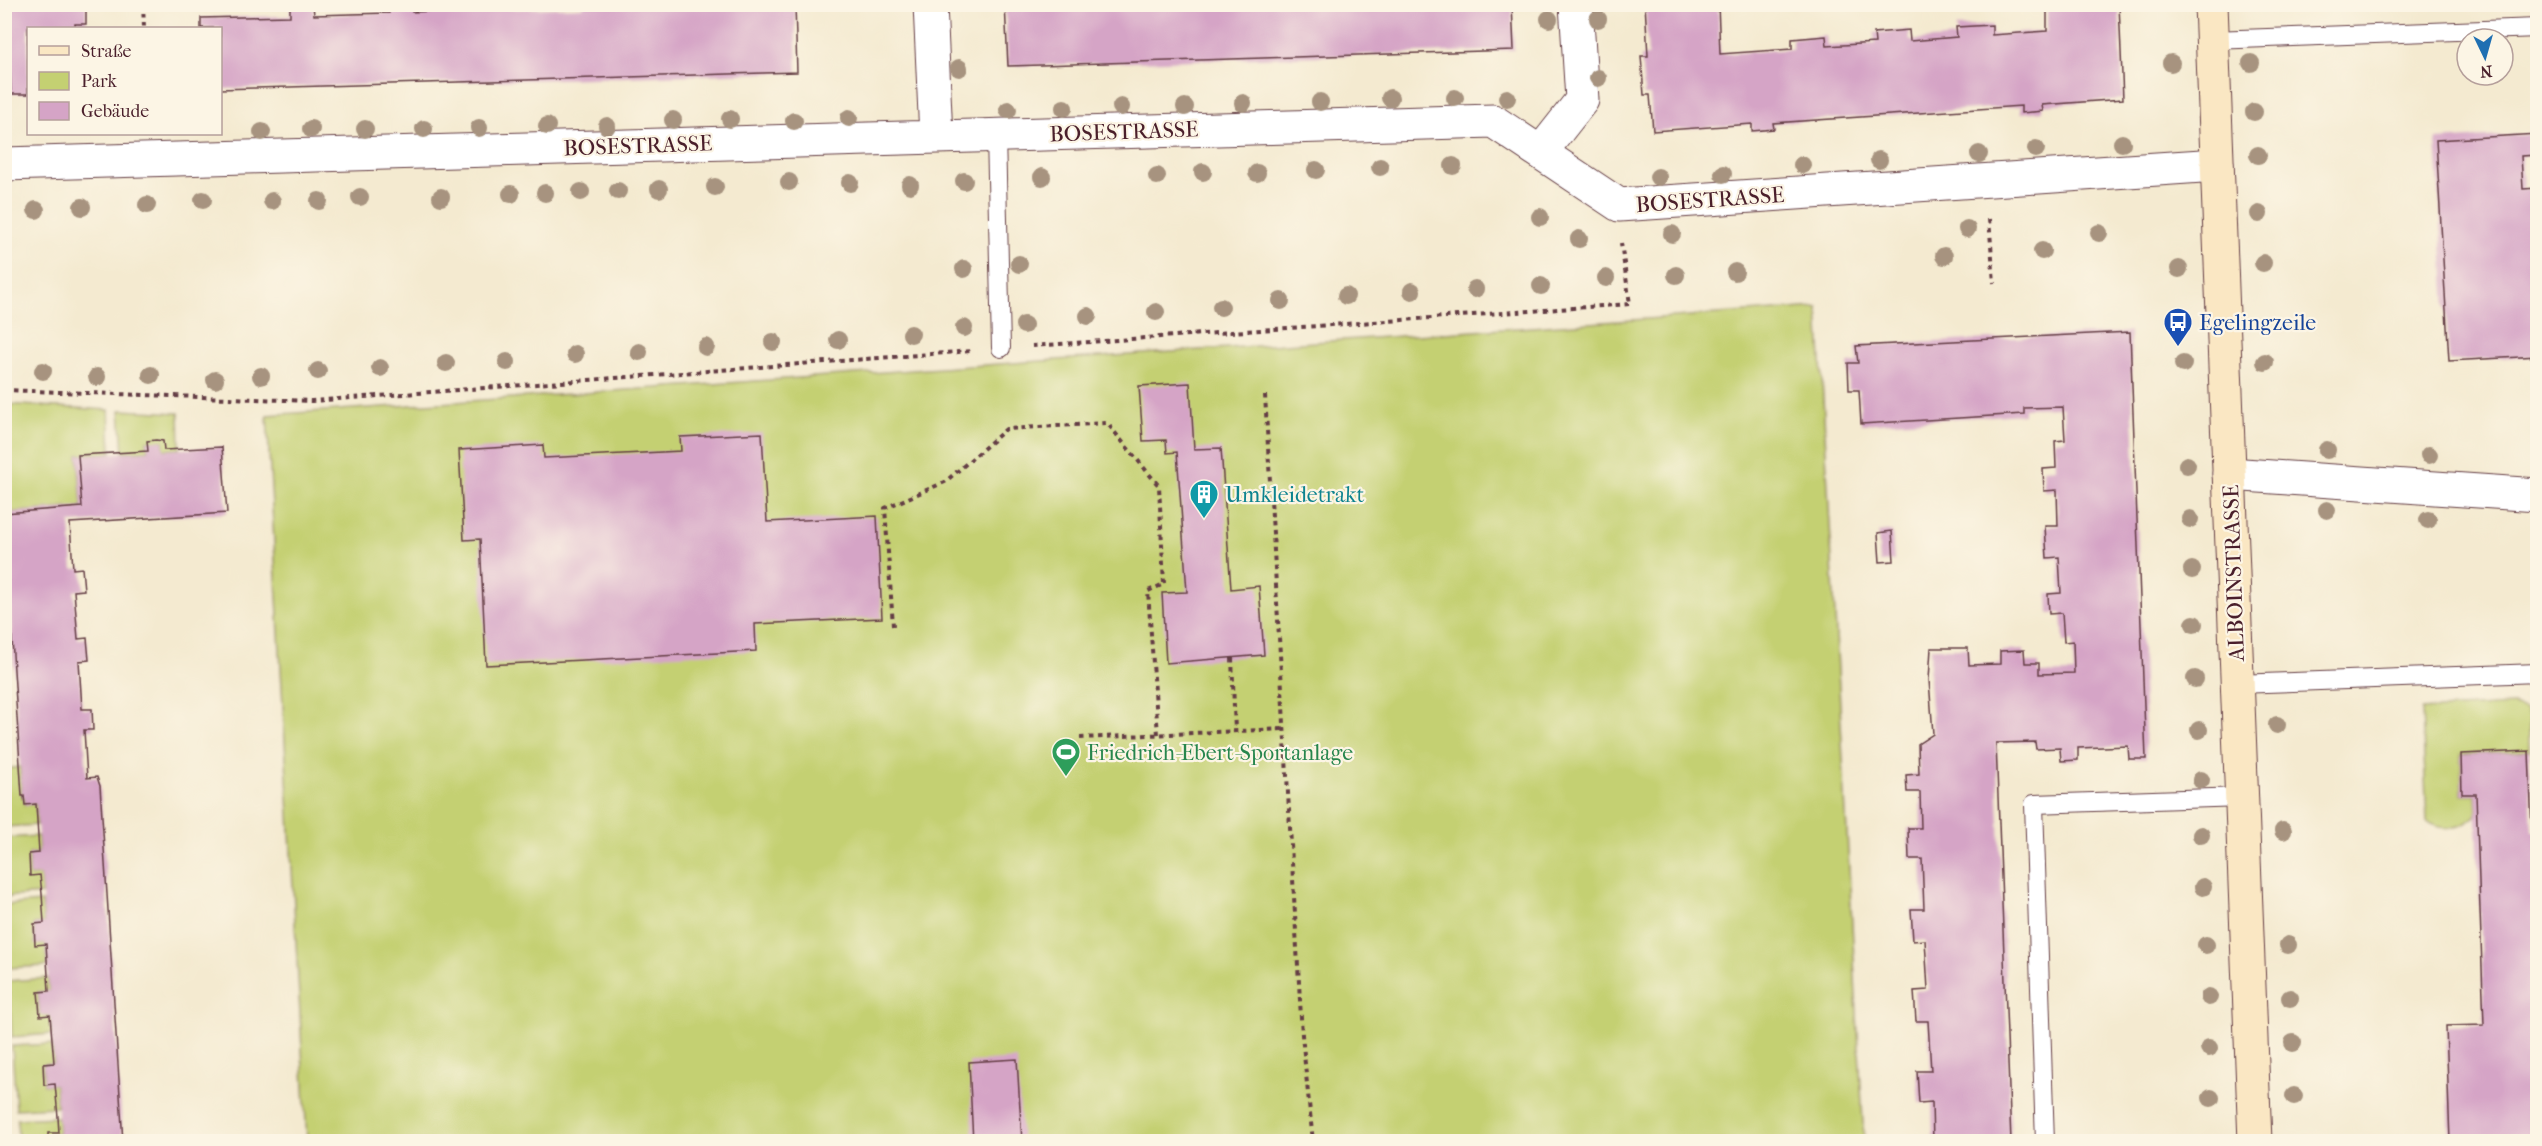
<svg xmlns="http://www.w3.org/2000/svg" width="2542" height="1146" font-family="'IM FELL French Canon',serif">
<rect width="100%" height="100%" fill="#fcf5e5"/>
<filter id="ink" filterUnits="userSpaceOnUse"><feTurbulence type="fractalNoise" baseFrequency=".0167" numOctaves="2"/><feDisplacementMap in="SourceGraphic" scale="12" xChannelSelector="R" yChannelSelector="G"/><feConvolveMatrix kernelMatrix="1 2 1 2 8 2 1 2 1" color-interpolation-filters="sRGB"/></filter>
<filter id="wash" filterUnits="userSpaceOnUse"><feTurbulence type="fractalNoise" baseFrequency=".008" numOctaves="4" result="noise"/><feDisplacementMap in="SourceGraphic" scale="24" xChannelSelector="R" yChannelSelector="G"/><feGaussianBlur stdDeviation="1.35" result="paint"/><feColorMatrix in="noise" values="0 0 0 0 0 0 0 0 0 0 0 0 0 0 0 0 0 1.4 0 .05"/><feComposite in="paint" operator="in"/></filter>
<g filter="url(#wash)">
<rect width="100%" height="100%" fill="#f4ead0"/>
<path fill="#c4d072" stroke="#87784e" stroke-width="1.5" d="M1818,307L1864,1141H307L267,415Z
M4,404L109,410L111,453L78,455L82,507L5,513Z
M120,410L179,413L180,449L164,450L163,441H147L148,451L123,452Z
M2513,705L2525,709L2529,718V751L2461,754L2462,794H2476L2477,815C2463,828 2444,833 2427,821L2422,710Z
M20,767L22,796H24L25,805L36,804L37,825L5,827V769Z
M38,836L39,853L29,854L30,876L40,875L42,894L5,897V838Z
M42,902L44,923L34,924L35,944H46L47,966L7,968L4,905Z
M48,978L49,991L38,992L40,1015H50L52,1034L12,1037L8,981Z
M52,1044L54,1063L43,1064L44,1085L55,1084L57,1107L16,1109L12,1046Z
M58,1117L59,1133L48,1134V1141H18L17,1119Z"/>
<g id="blocks">
<path fill="#d5a4c6" d="M8,4H86V24H75V28H28V94H11Z
M388,4H412V12L486,9V4H509V9L584,7V4H795L797,72L220,89V28H201V18L290,16V5H313L314,15L389,13Z
M1005,4H1512L1514,50L1008,66Z
M1645,4H1718L1720,54L1792,49V39L1826,36L1827,46L1875,43L1874,33L1909,30L1910,41L1957,37L1956,27L1992,25V35L2047,31V4H2119L2123,99L2042,105L2043,111L2021,113V106L1773,123L1774,129L1752,131V124L1653,131L1650,95H1644L1641,56H1648Z
M2538,134V155L2521,156L2523,189L2538,188V356L2449,361L2436,140Z
M2130,332L2146,759H2129L2128,746L2078,748V760L2061,761L2060,748L2036,749L2035,742L1996,743L2011,1142H1933L1932,1102L1919,1103L1917,1071H1931L1928,1021H1916L1914,991L1928,990L1925,940L1913,941L1911,909H1924L1922,859H1909L1908,828H1921L1920,792H1907L1906,775L1919,774L1918,744L1933,734L1929,680L1931,648H1968L1969,665L2000,664V651L2024,650L2025,663H2039V674L2074,673L2073,641L2064,642L2062,613L2049,614L2048,594L2061,593L2059,557L2047,558L2045,526H2058L2057,490L2044,491L2043,469L2056,468L2055,441L2065,440L2063,407L2024,408V414L1861,424L1859,390H1849L1848,363H1858L1856,346Z
M1190,383L1194,449L1221,448L1231,589L1259,586L1264,655L1166,663L1162,593L1187,592L1177,452L1167,453L1166,440L1143,441L1139,386Z
M762,433L767,522L877,516L882,618L755,624L756,651L486,665L480,539L464,540L459,450L543,445L544,458L681,451L680,437Z
M156,440L163,441L164,450L222,447L227,513L70,523L73,569L82,568L84,590L74,591L78,639L87,638L89,660L79,661L82,709H92L93,730H84L87,778L97,777L100,786L123,1142H48V1133H59L58,1117L55,1084L44,1085L43,1064L54,1063L50,1015L40,1016L39,1003L38,992L49,991L46,944L35,945L34,924L44,923L42,894L40,875L30,876L29,854L39,853L36,804L25,805L24,796H22L4,513L82,507L78,455L148,451L147,441Z
M1892,531L1894,561L1880,562L1878,533Z
M2529,751L2532,831H2538V1142H2450L2446,1026L2484,1025L2476,794H2462L2461,754Z
M1017,1059L1022,1142H973L969,1062Z"/>
</g>
</g>
<g filter="url(#ink)">
<use href="#blocks" fill-opacity="0" stroke="#643d44" stroke-width="1.5"/>
<g fill="none" stroke-linecap="round" stroke-linejoin="round">
<g stroke="#643d44" stroke-width="20">
<path id="lane" d="M2212,40L2538,28
M996,135L1001,348
M2237,684L2538,673
M2045,1142L2034,804L2242,797"/>
</g>
<g stroke="#643d44" stroke-width="35">
<path id="street" d="M930,4L936,137
M1541,152L1582,100L1576,4
M4,164L1493,121L1619,205L2217,165
M2229,474L2538,495"/>
</g>
<g stroke="#643d44" stroke-width="35">
<path id="secondary" d="M2211,4L2255,1142"/>
</g>
<path stroke="#643d44" stroke-width="4" stroke-dasharray="4.5 4.5" stroke-linecap="butt" d="M143,4L144,28
M1989,219L1994,283
M1032,346L1630,304L1621,243
M4,390L312,401L971,351
M1265,395L1302,1035L1313,1142
M893,626L885,508L945,482L1006,429L1107,423L1159,486L1164,584L1148,591L1158,735
M1232,658L1235,731
M1080,738L1284,729"/>
<use href="#lane" stroke="#fff" stroke-width="18"/>
<use href="#street" stroke="#fff" stroke-width="33"/>
<use href="#secondary" stroke="#fae7c3" stroke-width="33"/>
</g>
<g fill="#a7937f">
<circle cx="1549" cy="19" r="9"/>
<circle cx="1598" cy="19" r="9"/>
<circle cx="2171" cy="63" r="9"/>
<circle cx="2251" cy="63" r="9"/>
<circle cx="959" cy="68" r="9"/>
<circle cx="1598" cy="78" r="9"/>
<circle cx="1390" cy="98" r="9"/>
<circle cx="1455" cy="98" r="9"/>
<circle cx="1507" cy="98" r="9"/>
<circle cx="1320" cy="102" r="9"/>
<circle cx="1243" cy="103" r="9"/>
<circle cx="1121" cy="107" r="9"/>
<circle cx="1185" cy="107" r="9"/>
<circle cx="1064" cy="108" r="9"/>
<circle cx="1008" cy="110" r="9"/>
<circle cx="2254" cy="112" r="9"/>
<circle cx="849" cy="118" r="9"/>
<circle cx="730" cy="119" r="9"/>
<circle cx="673" cy="120" r="9"/>
<circle cx="794" cy="121" r="9"/>
<circle cx="547" cy="126" r="9"/>
<circle cx="607" cy="126" r="9"/>
<circle cx="479" cy="128" r="9"/>
<circle cx="311" cy="129" r="9"/>
<circle cx="365" cy="129" r="9"/>
<circle cx="424" cy="129" r="9"/>
<circle cx="262" cy="132" r="9"/>
<circle cx="2122" cy="143" r="9"/>
<circle cx="2036" cy="149" r="9"/>
<circle cx="1979" cy="154" r="9"/>
<circle cx="2258" cy="155" r="9"/>
<circle cx="1879" cy="160" r="9"/>
<circle cx="1802" cy="165" r="9"/>
<circle cx="1453" cy="166" r="9"/>
<circle cx="1380" cy="167" r="9"/>
<circle cx="1316" cy="170" r="9"/>
<circle cx="1203" cy="172" r="9"/>
<circle cx="1257" cy="173" r="9"/>
<circle cx="1723" cy="174" r="9"/>
<circle cx="1157" cy="176" r="9"/>
<circle cx="1042" cy="177" r="9"/>
<circle cx="1658" cy="177" r="9"/>
<circle cx="964" cy="181" r="9"/>
<circle cx="789" cy="182" r="9"/>
<circle cx="850" cy="183" r="9"/>
<circle cx="910" cy="185" r="9"/>
<circle cx="715" cy="187" r="9"/>
<circle cx="659" cy="189" r="9"/>
<circle cx="618" cy="191" r="9"/>
<circle cx="581" cy="192" r="9"/>
<circle cx="545" cy="193" r="9"/>
<circle cx="511" cy="194" r="9"/>
<circle cx="360" cy="197" r="9"/>
<circle cx="441" cy="197" r="9"/>
<circle cx="203" cy="200" r="9"/>
<circle cx="272" cy="201" r="9"/>
<circle cx="319" cy="201" r="9"/>
<circle cx="147" cy="205" r="9"/>
<circle cx="82" cy="207" r="9"/>
<circle cx="36" cy="210" r="9"/>
<circle cx="2259" cy="214" r="9"/>
<circle cx="1540" cy="217" r="9"/>
<circle cx="1967" cy="229" r="9"/>
<circle cx="2099" cy="233" r="9"/>
<circle cx="1672" cy="234" r="9"/>
<circle cx="1579" cy="239" r="9"/>
<circle cx="2042" cy="251" r="9"/>
<circle cx="1944" cy="256" r="9"/>
<circle cx="2263" cy="263" r="9"/>
<circle cx="1019" cy="264" r="9"/>
<circle cx="964" cy="269" r="9"/>
<circle cx="2179" cy="269" r="9"/>
<circle cx="1735" cy="272" r="9"/>
<circle cx="1676" cy="275" r="9"/>
<circle cx="1606" cy="278" r="9"/>
<circle cx="1541" cy="286" r="9"/>
<circle cx="1475" cy="289" r="9"/>
<circle cx="1412" cy="291" r="9"/>
<circle cx="1346" cy="296" r="9"/>
<circle cx="1281" cy="301" r="9"/>
<circle cx="1221" cy="307" r="9"/>
<circle cx="1156" cy="312" r="9"/>
<circle cx="1088" cy="316" r="9"/>
<circle cx="1024" cy="325" r="9"/>
<circle cx="964" cy="328" r="9"/>
<circle cx="911" cy="334" r="9"/>
<circle cx="838" cy="340" r="9"/>
<circle cx="773" cy="342" r="9"/>
<circle cx="706" cy="347" r="9"/>
<circle cx="639" cy="352" r="9"/>
<circle cx="575" cy="354" r="9"/>
<circle cx="507" cy="362" r="9"/>
<circle cx="2265" cy="362" r="9"/>
<circle cx="446" cy="363" r="9"/>
<circle cx="2183" cy="364" r="9"/>
<circle cx="380" cy="368" r="9"/>
<circle cx="43" cy="371" r="9"/>
<circle cx="318" cy="371" r="9"/>
<circle cx="151" cy="375" r="9"/>
<circle cx="261" cy="376" r="9"/>
<circle cx="97" cy="377" r="9"/>
<circle cx="215" cy="380" r="9"/>
<circle cx="2327" cy="450" r="9"/>
<circle cx="2429" cy="455" r="9"/>
<circle cx="2187" cy="465" r="9"/>
<circle cx="2327" cy="510" r="9"/>
<circle cx="2190" cy="519" r="9"/>
<circle cx="2428" cy="520" r="9"/>
<circle cx="2192" cy="570" r="9"/>
<circle cx="2194" cy="624" r="9"/>
<circle cx="2195" cy="679" r="9"/>
<circle cx="2277" cy="725" r="9"/>
<circle cx="2199" cy="730" r="9"/>
<circle cx="2201" cy="780" r="9"/>
<circle cx="2283" cy="831" r="9"/>
<circle cx="2201" cy="835" r="9"/>
<circle cx="2203" cy="887" r="9"/>
<circle cx="2206" cy="945" r="9"/>
<circle cx="2288" cy="945" r="9"/>
<circle cx="2209" cy="997" r="9"/>
<circle cx="2290" cy="998" r="9"/>
<circle cx="2293" cy="1043" r="9"/>
<circle cx="2209" cy="1048" r="9"/>
<circle cx="2294" cy="1096" r="9"/>
<circle cx="2211" cy="1098" r="9"/>
</g>
</g>
<defs>
<g id="bus-pin" transform="scale(1.5)"><path d="M0 17L-7.5 6A9.5 9.5 0 1 1 7.5 6Z" fill="#1a4fb4" stroke="#fcf5e5"/><path d="M-5-6H5V4H4V6H2V4H-2V6H-4V4H-5ZM-3.5-4V0h7V-4ZM-3.5 1.2v1.5H-2V1.2ZM2 1.2v1.5H3.5V1.2Z" fill="#fff"/></g>
<g id="building-pin" transform="scale(1.5)"><path d="M0 17L-7.5 6A9.5 9.5 0 1 1 7.5 6Z" fill="#0f9aa8" stroke="#fcf5e5"/><path d="M-4-6H4V6H1V3H-1V6H-4ZM-2.5-4.3h1.7v1.8h-1.7ZM.8-4.3h1.7v1.8H.8ZM-2.5-1h1.7V.8h-1.7ZM.8-1h1.7V.8H.8Z" fill="#fff"/></g>
<g id="stadium-pin" transform="scale(1.5)"><path d="M0 17L-7.5 6A9.5 9.5 0 1 1 7.5 6Z" fill="#2e9e5b" stroke="#fcf5e5"/><path d="M0-5a6.5 5 0 1 0 0 10a6.5 5 0 1 0 0-10ZM-3.5-1.8h7v3.6h-7Z" fill="#fff"/></g>
</defs>
<g fill-rule="evenodd">
<use href="#bus-pin" x="2178" y="322"/>
<use href="#building-pin" x="1204" y="494"/>
<use href="#stadium-pin" x="1066" y="752"/>
</g>
<g text-anchor="middle" stroke-width="4.5" stroke-linejoin="round" paint-order="stroke">
<g font-size="22" fill="#4a1f2b" stroke="#fcf5e5">
<text transform="translate(1124 131) rotate(-2)" y="8">BOSESTRASSE</text>
<text transform="translate(638 145) rotate(-2)" y="8">BOSESTRASSE</text>
<text transform="translate(1710 199) rotate(-4)" y="8">BOSESTRASSE</text>
<text transform="translate(2233 573) rotate(-92)" y="8">ALBOINSTRASSE</text>
</g>
<g font-size="22" fill="#164399" stroke="#fcf5e5" text-anchor="start">
<text x="2199" y="330">Egelingzeile</text>
</g>
<g font-size="22" fill="#0d838f" stroke="#fcf5e5" text-anchor="start">
<text x="1225" y="502">Umkleidetrakt</text>
</g>
<g font-size="22" fill="#27864d" stroke="#fcf5e5" text-anchor="start">
<text x="1087" y="760">Friedrich-Ebert-Sportanlage</text>
</g>
</g>
<rect width="2542" height="1146" fill="none" stroke="#fcf5e5" stroke-width="24"/>
<rect x="27" y="27" width="195" height="108" fill="#fcf5e5" stroke="#b59f9b" stroke-width="1.5"/>
<rect x="39" y="46" width="30" height="9" fill="#fae7c3" stroke="#b59f9b" stroke-width="1.5"/>
<text x="81" y="57" font-size="18" fill="#4a1f2b">Straße</text>
<rect x="39" y="72" width="30" height="18" fill="#c4d072" stroke="#b59f9b" stroke-width="1.5"/>
<text x="81" y="87" font-size="18" fill="#4a1f2b">Park</text>
<rect x="39" y="102" width="30" height="18" fill="#d5a4c6" stroke="#b59f9b" stroke-width="1.5"/>
<text x="81" y="117" font-size="18" fill="#4a1f2b">Gebäude</text>
<g transform="translate(2485 57) rotate(175)"><circle r="28" fill="#fcf5e5" stroke="#b59f9b" stroke-width="1.5"/>
<path d="M0-4.5L10 22L0 15L-10 22Z" fill="#1f6fb2"/>
<text y="-9" font-size="16" font-weight="bold" text-anchor="middle" fill="#4a1f2b">N</text>
</g>
</svg>
